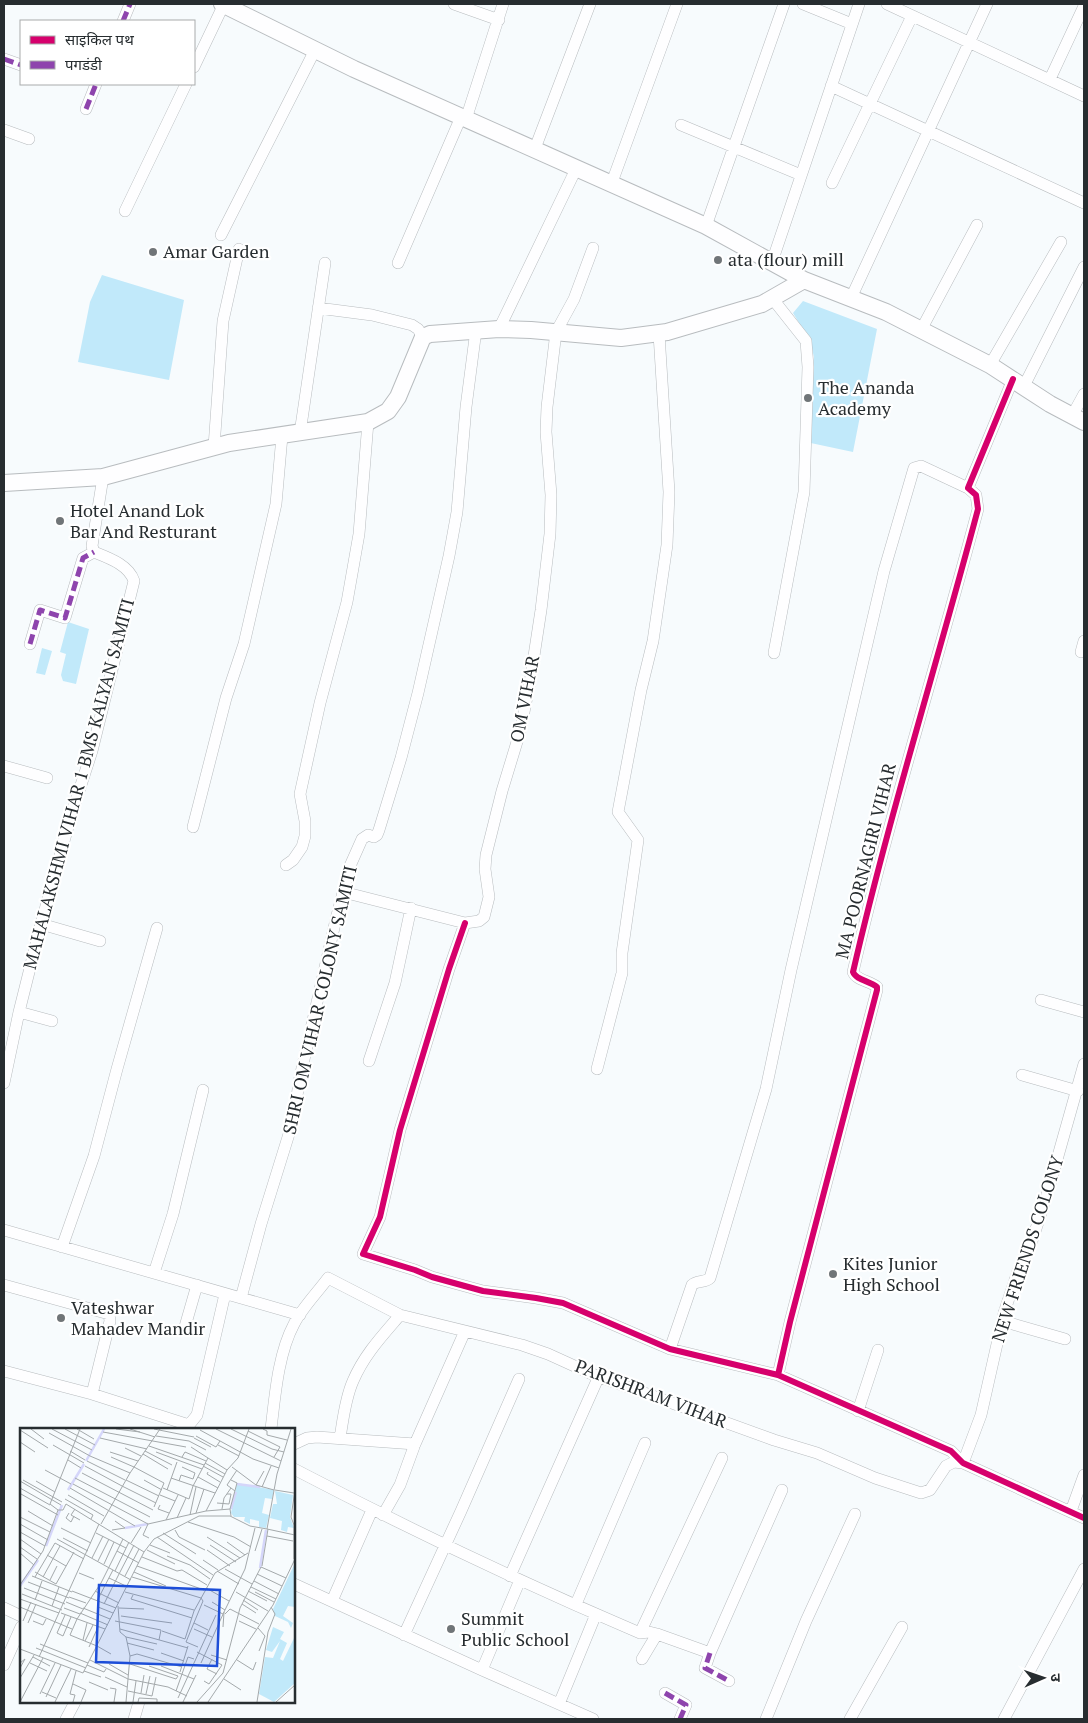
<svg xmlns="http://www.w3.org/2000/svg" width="1088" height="1723" font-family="'PT Serif','Noto Sans Devanagari',serif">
<rect width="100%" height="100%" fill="#f7fbfd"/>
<path fill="#c1e9fa" d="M102,275L184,300L169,380L78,362L90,302Z
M803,301L877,329L853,452L806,442L814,357L810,341L793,313Z
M68,622L89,629L76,684L63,681L61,675L66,654L60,652Z
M42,648L52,651L45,675L36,673Z"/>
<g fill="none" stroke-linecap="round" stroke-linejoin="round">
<g stroke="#b8bcbf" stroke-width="12">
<path id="street" d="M454,4L499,20
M803,4L852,24
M887,4L1084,96
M123,21L130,4
M4,59L21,65
M194,67L224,4
M1050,79L1084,6
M831,86L1084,203
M86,109L96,84
M466,119L503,4
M681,125L801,175
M4,130L29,139
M534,151L590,4
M832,183L912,16
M611,185L677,4
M125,211L186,84
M706,226L784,4
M221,235L315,50
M772,262L859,4
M398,263L461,117
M772,298L806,341L808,367L804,492L774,653
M851,298L987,4
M318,308L372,315L412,325L418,329L423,337
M499,329L576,169
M921,330L977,225
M990,365L1061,242
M1024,386L1084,267
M1072,416L1084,394
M300,433L325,263
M214,447L223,321L239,249
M30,644L40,610L65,618L83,558L94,552
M1081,652L1084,641
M4,766L47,778
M193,827L226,698L244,644L276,504L282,436
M286,865L293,860L302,847L305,836V821L300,794L320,703L347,602L359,534L368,422
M343,892L465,923L479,921L484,917L489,897L485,869L486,855L502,791L520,732L530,682L541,610L550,534L551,495L546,432L547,407L556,332L574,299L593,248
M465,923L449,969L400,1130L380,1217L363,1254L415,1270L432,1277L483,1291L536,1298L563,1303L670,1349L778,1375L951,1451L963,1463L1084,1518
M41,924L100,941
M1041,1000L1084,1012
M19,1012L52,1021
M369,1061L395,983L411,908
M597,1069L622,973V953L638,840L618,812L641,690L653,641L667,545L669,492L659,334
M1022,1075L1078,1091
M4,1083L19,1012L41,924L71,816L92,751L134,581C129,565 109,558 94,552L92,546L103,477
M4,1230L300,1315
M62,1247L94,1156L117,1069L157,928
M154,1273L173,1214L203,1090
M4,1285L109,1314L110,1321L92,1394
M241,1298L261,1224L293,1121L300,1077L336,919L350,866L362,839L368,835L374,837L377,835L379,830L401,758L418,693L449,556L457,512L466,407L476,330
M1002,1321L1065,1339
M184,1330L197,1285
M670,1349L692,1285C697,1280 705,1283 710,1278L766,1089L791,970L884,571L914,468L921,466L968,488
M4,1371L92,1394L189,1425L188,1429
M778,1375L790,1322L877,990V987C870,981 856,980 853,972C889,816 937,664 978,509L976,495L968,488L1013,379
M858,1411L878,1350
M189,1425L197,1415L225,1294
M271,1429C275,1396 278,1354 294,1324C302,1308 317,1293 328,1278L400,1315L522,1345L548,1354L592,1374L774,1440L817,1453L875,1478L921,1493L930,1490L946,1466L954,1462L963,1463
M340,1438C343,1420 345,1399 353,1381C364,1355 382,1336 400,1315
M294,1444L307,1438L317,1437L415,1444
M963,1463L981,1415L1004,1313L1018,1271L1032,1241L1047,1195L1084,1064
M294,1469C407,1528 522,1583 640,1633L649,1632L657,1634L710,1653
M1071,1511L1084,1475
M383,1515L400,1485L415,1444L465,1331
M510,1576L599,1376
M294,1584L482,1670L593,1719
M332,1601L372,1510
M576,1604L645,1443
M4,1608L21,1616
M640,1633L722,1458
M404,1635L461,1511L519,1379
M642,1659L657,1634
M4,1665L21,1627
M482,1670L520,1580
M729,1681L705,1668L710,1653L782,1490
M665,1693L686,1705L680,1719
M559,1704L596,1614
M66,1719L75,1702
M134,1719L139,1702
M766,1719L806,1621L855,1514
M850,1719L902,1627
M1004,1719L1084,1569"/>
</g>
<g stroke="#b8bcbf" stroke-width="18">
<path id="secondary" d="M222,4L354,69L706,226L804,280L886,312L990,365L1050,404L1084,422
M4,483L103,477L229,443L368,422L388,411L398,397L423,337L430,334L499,329L531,330L621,338L667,332L762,304L804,280"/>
</g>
<use href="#street" stroke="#fefeff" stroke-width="11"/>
<use href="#secondary" stroke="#fefeff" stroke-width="16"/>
<path stroke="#8e44ad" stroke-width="5" stroke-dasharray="10 5" stroke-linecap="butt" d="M123,21L130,4
M4,59L21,65
M86,109L96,84
M30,644L40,610L65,618L83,558L94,552
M710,1653L705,1668L729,1681
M665,1693L686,1705L680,1719"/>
<g stroke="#fff" stroke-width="9">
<path id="cycleway" d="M465,923L449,969L400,1130L380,1217L363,1254L415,1270L432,1277L483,1291L536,1298L563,1303L670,1349L778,1375L951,1451L963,1463L1084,1518
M778,1375L790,1322L877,990V987C870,981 856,980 853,972C889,816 937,664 978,509L976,495L968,488L1013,379"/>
</g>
<use href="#cycleway" stroke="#d6006c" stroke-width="6"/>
</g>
<g fill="#707578" stroke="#fff" stroke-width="2">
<circle cx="153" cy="252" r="5"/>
<circle cx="718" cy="260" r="5"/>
<circle cx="808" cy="398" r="5"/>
<circle cx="60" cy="521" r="5"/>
<circle cx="833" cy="1274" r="5"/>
<circle cx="61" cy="1318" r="5"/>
<circle cx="451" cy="1629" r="5"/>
</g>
<g text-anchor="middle" stroke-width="4.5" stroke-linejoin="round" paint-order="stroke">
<g font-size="18" fill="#272d30" stroke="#fff" text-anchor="start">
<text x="163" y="258">Amar Garden</text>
<text x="728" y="266">ata (flour) mill</text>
<text x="818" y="394">The Ananda<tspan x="818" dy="21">Academy</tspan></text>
<text x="70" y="517">Hotel Anand Lok<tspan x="70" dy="21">Bar And Resturant</tspan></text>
<text x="843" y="1270">Kites Junior<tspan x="843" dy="21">High School</tspan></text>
<text x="71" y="1314">Vateshwar<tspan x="71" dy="21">Mahadev Mandir</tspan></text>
<text x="461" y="1625">Summit<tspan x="461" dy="21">Public School</tspan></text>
</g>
<g font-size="18" fill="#272d30" stroke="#fff">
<text transform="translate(525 699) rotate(-79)" y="6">OM VIHAR</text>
<text transform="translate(79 784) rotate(-75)" y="6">MAHALAKSHMI VIHAR 1 BMS KALYAN SAMITI</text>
<text transform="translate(866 861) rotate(-76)" y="6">MA POORNAGIRI VIHAR</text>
<text transform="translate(320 1000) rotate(-77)" y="6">SHRI OM VIHAR COLONY SAMITI</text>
<text transform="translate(1028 1249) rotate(-72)" y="6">NEW FRIENDS COLONY</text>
<text transform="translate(651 1394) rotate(21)" y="6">PARISHRAM VIHAR</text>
</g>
</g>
<g transform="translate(20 1428)">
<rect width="275" height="275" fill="#f7fbfd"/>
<path d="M217,55L254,62L252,71L245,70L242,85L249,87L246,100L239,99V93L230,91V96L224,93L225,89H214L211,85ZM255,63L273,67L270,89L274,100L268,99L267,104L261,102L262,93L250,90L253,76H257ZM275,135V179L268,178L263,188L273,195L271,200L268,194L255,188L253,181ZM253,199L264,204L260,211L267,215L260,231L263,233L275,208V255L254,274L239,266L245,229L253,230L260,213L252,224L246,222Z" fill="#c1e9fa"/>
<path fill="none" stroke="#d5d6fa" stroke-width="2.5" d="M66,33L84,1M217,56L240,59M48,62L64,36M211,81L216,64M105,100L128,96M26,118L42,77M240,140L246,102M0,158L18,132"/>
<path fill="none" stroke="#a4a9ab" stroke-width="1" d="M11,1L24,11M32,1L72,22M45,1L75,17M57,1L74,11M96,1L120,4M110,1L135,9M134,1L174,9M196,1L261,33M211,1L252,21L264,24M243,1L247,3V7L267,12M271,1L257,46L247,101L275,107M0,2L28,20M180,2L233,31L259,40M228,3L260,19L254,29M83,4L166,19M29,5L70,28L110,45M136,8L169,13L186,22M176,8L196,19L200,13M80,10L127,21M174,10L191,19M0,14L15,24M33,17L64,35M198,17L219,28M129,18L184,37M171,19L188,30M105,20L121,28M50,23L65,32M125,23L152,37M90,24L118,33M136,24L182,41M123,26L148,41M91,29L114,39M162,29L165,24L186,33M48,32L61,40M67,33L105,52M185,35L205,46M65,38L102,58M183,38L203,49M114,39L144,55L134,79M212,39L236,57L254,62M25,42L51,56M188,44L187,46L200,54M62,45L133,82M178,49L198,60M55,50L130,89M151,50L195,65M3,52L42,74M106,52L139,68M124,52L142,62M0,53L41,77M16,53L35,64M159,53L161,47L173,51L175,45L162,39M53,56L128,96M236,57L244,43M102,58L136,75M173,58L188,30L207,42M242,59L251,38M0,60L30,77M50,60L115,98M143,60L169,71L173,58M147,62L157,34M255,62L274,65M215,63L207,57L217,42M1,66L38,87M48,67L84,88M140,67L155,73M45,71L73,87L71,91M197,75L209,76L211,66H207M140,77L138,81L149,85M55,81L51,87L60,92M202,81L204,70L211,60M210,81L217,55L211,52M38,82L30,76L60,1M8,83L33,98M186,83L207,42L218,30L229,1M49,85L46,90L51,94L54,88M176,85L184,61M170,87L176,59M0,89L30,104M157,90L166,70M146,92L158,67M168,94L214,109L231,119M0,96L28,112M81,96L110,45L140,1M128,96L186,83L210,81L211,88M128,96L123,107L129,110M41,100L71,115M92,102L105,100L95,93M155,102L159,109L185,122M0,104L25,118M76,105L106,120M143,105L176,126M247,108L273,113M137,109L193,147M187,109L220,130M43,110L68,123M0,111L21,126M37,111L111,152M207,114L225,127M111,115L121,99M130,117L150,125M190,117L216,134M0,119L17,131M127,122L155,136M187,122L210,138M97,123L119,135M235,123L242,101M0,125L14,137M27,127L46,138M147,128L170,137L190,151M122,129L157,143L162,142L187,157M72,130L83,108M274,131V97L271,89L275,62M183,132L198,142M78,133L89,111M84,136L94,114M117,138L184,162M242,138L248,101M205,141L232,156M95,143L109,114M197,143L219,156M15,144L36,156L54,124M114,144L146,158M59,145L74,151M99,146L114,117M237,146L262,158M12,148L52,164M105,148L119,121M15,149L35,115L64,131M23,149L40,118M112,149L181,170M89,150L108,159M30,152L37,138M234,153L259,166M8,154L49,170M0,157L23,123L38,82H43L46,76L124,124L134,111L179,88H210L230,98L247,101M231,159L256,171M4,160L45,176M186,160L209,173M52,163L96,180M75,163L99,175M228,163L247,173M105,164L174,182M216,164L248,183M235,164L254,174M2,166L42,182M113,167L111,171L172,190M49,169L66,175M0,171L39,185M15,172L22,153M223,172L238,182M77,173L93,142M46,174L63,181M192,174L205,182M84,176L99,146M222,176L236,185M184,177L203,186M32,178L39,159M98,178L100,204L106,209L110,228L106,274M0,179L52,201M78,179L93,185M44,180L60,186M63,180L90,191M99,180L124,181M41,185L85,201M60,185L88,197M205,186L210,181L239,196M45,187L37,205L43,208L51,189M101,188L152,195M57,191L81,155L103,111M57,191L50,207L77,218M3,193L11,174M13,193L23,197L26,191M95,193L141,202L139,212M219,193L236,201M8,195L16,176M174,195L188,202M203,199L204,184L225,141L235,100M238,200L245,208L239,223M100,201L168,220M174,201L192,209M142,203L165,211L174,183L195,145L228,125M106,209L137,216M63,212L67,195M65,213L73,197M107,215L134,222M20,216L68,235M77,218L91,226M69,219L78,199M178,219L166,214L183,173L181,170M16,220L66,240M0,221L63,245L124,124M177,224L202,237L189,256L184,253M141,225L164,233M191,227L207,232M110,228L117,226L162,239M13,229L30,238M19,229L79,96M192,231L187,241L197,246M70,232L108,251M217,232L233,242L236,234M0,235L5,231L0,240M10,235L27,243M181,235L204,184M89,236L108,247M110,236L156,251L158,248M67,237L84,244L86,241M129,238L158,248M141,238L174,251M64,243L81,249M160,244L168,218M85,249L107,259M0,250L14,227M108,251L148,259L167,268M204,251L221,262M69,254L88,262M53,256L66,262L61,274M90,260L96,261L94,274M108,263L132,268L136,249M156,263L168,229L174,231M22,264L36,270M121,265L124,247M20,266L35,235M126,266L130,248M26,269L41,237M158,270L196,187M0,274L23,230M35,274L51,241M53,274L55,267L50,266L56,243M113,274L116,253M118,274L119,270L137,271V274M163,274L176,247M177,274L203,245L220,180L241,139L266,150M188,274L253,177L275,131M237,274L248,204L255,186L251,179M256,274L275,257"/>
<path fill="#1d4ed8" fill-opacity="0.15" stroke="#1d4ed8" stroke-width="2.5" d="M79,157L200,162L197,238L76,234Z"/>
<rect width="275" height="275" fill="none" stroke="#272d30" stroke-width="2.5"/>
</g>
<rect width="1088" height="1723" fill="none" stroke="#272d30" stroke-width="10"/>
<rect x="20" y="20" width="175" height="65" fill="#ffffff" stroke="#a9abac"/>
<rect x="30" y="36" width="25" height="8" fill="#d6006c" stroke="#a9abac"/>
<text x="65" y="45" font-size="15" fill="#272d30">साइकिल पथ</text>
<rect x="30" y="61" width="25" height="8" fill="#8e44ad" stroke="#a9abac"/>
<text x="65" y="70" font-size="15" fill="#272d30">पगडंडी</text>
<g transform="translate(1043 1678) rotate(88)" stroke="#ffffff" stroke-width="4" paint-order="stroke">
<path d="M0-4L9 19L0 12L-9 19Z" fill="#272d30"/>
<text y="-8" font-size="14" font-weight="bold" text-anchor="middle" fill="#272d30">उ</text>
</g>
</svg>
